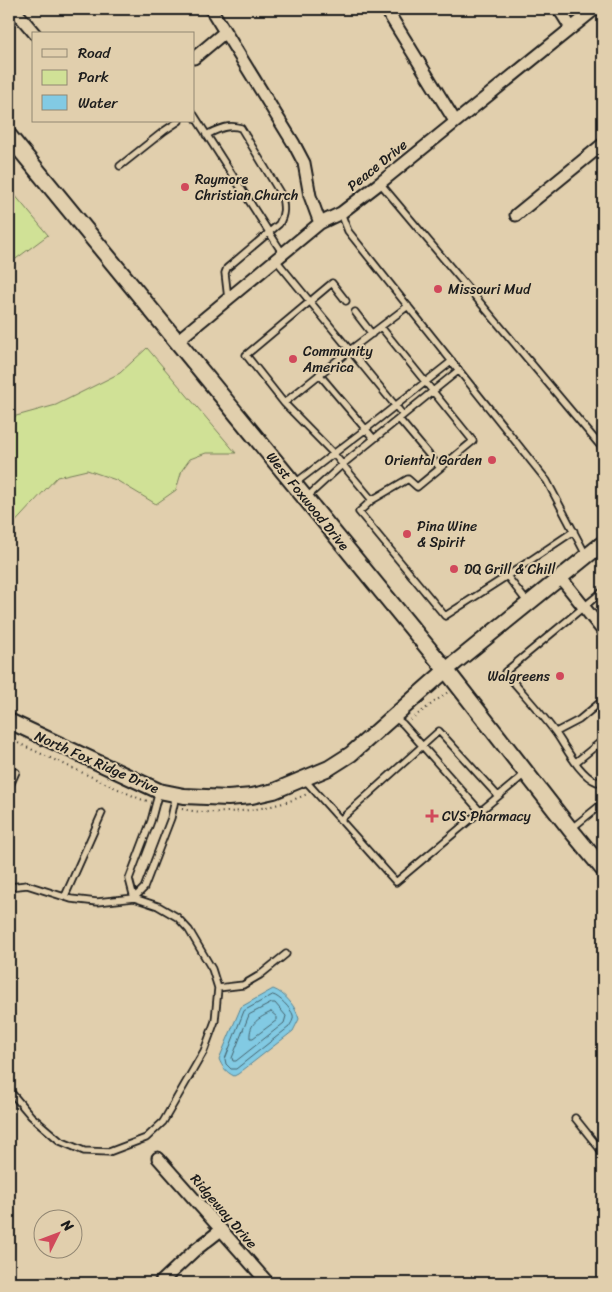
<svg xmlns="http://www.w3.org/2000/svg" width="612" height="1292" font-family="Sriracha,sans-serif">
<rect width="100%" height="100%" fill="#e1cfad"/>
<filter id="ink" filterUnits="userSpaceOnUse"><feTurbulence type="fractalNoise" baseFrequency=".02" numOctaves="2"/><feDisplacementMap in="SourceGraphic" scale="10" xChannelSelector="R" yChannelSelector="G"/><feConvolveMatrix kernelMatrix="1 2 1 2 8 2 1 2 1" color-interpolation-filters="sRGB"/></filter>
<g filter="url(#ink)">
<path fill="#d0e196" stroke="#767e59" d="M9,188L48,235L9,264Z
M147,348L236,453H206L190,459L182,470L176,490L156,504L116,480L87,470L57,477L9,529V418L56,405L120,373Z"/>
<path fill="#82cae3" stroke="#598493" d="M273,989C285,993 296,1007 299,1019L293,1031L238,1074L234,1076C226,1072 222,1067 219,1059L241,1007Z"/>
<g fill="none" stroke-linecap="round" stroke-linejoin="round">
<path stroke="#45626c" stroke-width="1" d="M273,995C279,996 291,1009 293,1015C294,1020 291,1023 289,1027L236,1069H231L226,1064L225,1059L244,1011Z
M272,1003H275L286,1016L284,1023L236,1061H233L232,1058L249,1015Z
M271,1012L277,1017V1020L253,1038H250C249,1023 259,1018 271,1012Z"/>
<g stroke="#1c1c1c" stroke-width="9">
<path id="service" d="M194,115L283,254
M206,135C219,129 228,124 241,128L282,196C284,207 285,214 279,224L227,268L225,273L228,299
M120,166L164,131L179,121
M380,183L603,449
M341,213L348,231L547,481L586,555
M276,260L403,415
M408,306L350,350L284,403L333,453L372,500L359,512L445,616L507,576L528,603
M355,312L372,334
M319,374L374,439
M284,403L246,355L332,283L346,301
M399,419L440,468
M294,484L366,429L452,361
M307,497L343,464L459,370
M372,500L408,479L417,487L473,441L381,327
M507,576L574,531
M603,591L505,672C521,692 540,711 555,732C566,747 579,775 597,782L603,779
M394,717L403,724L480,811
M556,732L579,720L603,700
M576,762L603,740
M304,779L396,882L526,773
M9,788L16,772
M340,820L439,731L498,796
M572,828L603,803
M9,887L27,885L71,899L97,902L134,898L158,906L177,917L189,930L212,969L218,988L215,1021L204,1051L163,1122L146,1138L109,1152L84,1151L60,1141L31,1116L9,1090
M65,896L102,813
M134,898L144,888L171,818L176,795
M134,898L129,879L151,821L159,791
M218,988L243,985L260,975L286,954
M575,1118L603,1153"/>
</g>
<g stroke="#1c1c1c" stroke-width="15">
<path id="minor" d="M14,9L35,34
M211,9L294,144L304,163L310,196L320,223
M386,9L455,121
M559,9L571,28
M194,58L225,32
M516,215L603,144
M177,341L320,223L341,213L380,183L595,9
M560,577L603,631
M158,1158L268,1283
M160,1283L194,1251L221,1230"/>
</g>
<g stroke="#1c1c1c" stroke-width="18">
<path id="tertiary" d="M9,721L159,791L184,796L228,798L252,796L274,791L329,768L351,754L446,670L603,543"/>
</g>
<g stroke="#1c1c1c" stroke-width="19">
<path id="secondary" d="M9,136L446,670L570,829L603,869"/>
</g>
<path stroke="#1c1c1c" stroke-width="2" stroke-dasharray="1 4" stroke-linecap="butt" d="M410,720L448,692
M9,739L140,799L148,801
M182,809C217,817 274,810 307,794"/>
<use href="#service" stroke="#e1cfad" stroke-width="5.5"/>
<use href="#minor" stroke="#e1cfad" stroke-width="11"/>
<use href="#tertiary" stroke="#e1cfad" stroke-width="14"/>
<use href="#secondary" stroke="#e1cfad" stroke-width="15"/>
</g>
</g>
<g fill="#d1495b" stroke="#e1cfad" stroke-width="2">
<circle cx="185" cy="187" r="5"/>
<circle cx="438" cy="289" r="5"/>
<circle cx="293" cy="359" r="5"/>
<circle cx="492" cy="460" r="5"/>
<circle cx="407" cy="534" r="5"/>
<circle cx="454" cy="569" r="5"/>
<circle cx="560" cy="676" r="5"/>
<path d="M429.5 808.5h5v5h5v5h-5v5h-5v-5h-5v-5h5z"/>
</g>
<g text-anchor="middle" stroke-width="4" stroke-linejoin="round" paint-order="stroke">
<g font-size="14" fill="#1c1c1c" stroke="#e1cfad">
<text transform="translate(377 165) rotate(-39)" y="5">Peace Drive</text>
<text transform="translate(308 501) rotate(51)" y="5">West Foxwood Drive</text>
<text transform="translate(97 762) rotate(24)" y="5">North Fox Ridge Drive</text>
<text transform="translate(224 1211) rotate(49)" y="5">Ridgeway Drive</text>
</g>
<g font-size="14" fill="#1c1c1c" stroke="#e1cfad" text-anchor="start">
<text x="195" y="184">Raymore<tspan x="195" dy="16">Christian Church</tspan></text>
<text x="448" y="294">Missouri Mud</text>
<text x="303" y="356">Community<tspan x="303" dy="16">America</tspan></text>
<text x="482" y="465" text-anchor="end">Oriental Garden</text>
<text x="417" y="531">Pina Wine<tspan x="417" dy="16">&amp; Spirit</tspan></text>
<text x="464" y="574">DQ Grill &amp; Chill</text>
<text x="550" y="681" text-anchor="end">Walgreens</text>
<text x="442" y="821">CVS Pharmacy</text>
</g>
</g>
<rect width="612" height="1292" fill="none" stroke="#e1cfad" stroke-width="30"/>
<rect x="15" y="15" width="582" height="1262" fill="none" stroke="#1c1c1c" stroke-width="2" filter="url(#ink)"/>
<rect x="32" y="32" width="162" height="90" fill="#e1cfad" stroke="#928773"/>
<rect x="42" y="49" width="25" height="8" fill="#e1cfad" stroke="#928773"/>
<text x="78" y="58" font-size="15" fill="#1c1c1c">Road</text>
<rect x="42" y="70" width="25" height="15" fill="#d0e196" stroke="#928773"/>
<text x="78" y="82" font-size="15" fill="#1c1c1c">Park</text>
<rect x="42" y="95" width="25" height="15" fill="#82cae3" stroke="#928773"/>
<text x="78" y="108" font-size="15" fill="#1c1c1c">Water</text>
<g transform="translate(58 1234) rotate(48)"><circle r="24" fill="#e1cfad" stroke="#928773"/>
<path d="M0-4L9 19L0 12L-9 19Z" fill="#d1495b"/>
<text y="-8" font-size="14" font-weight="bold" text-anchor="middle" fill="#1c1c1c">N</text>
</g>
</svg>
